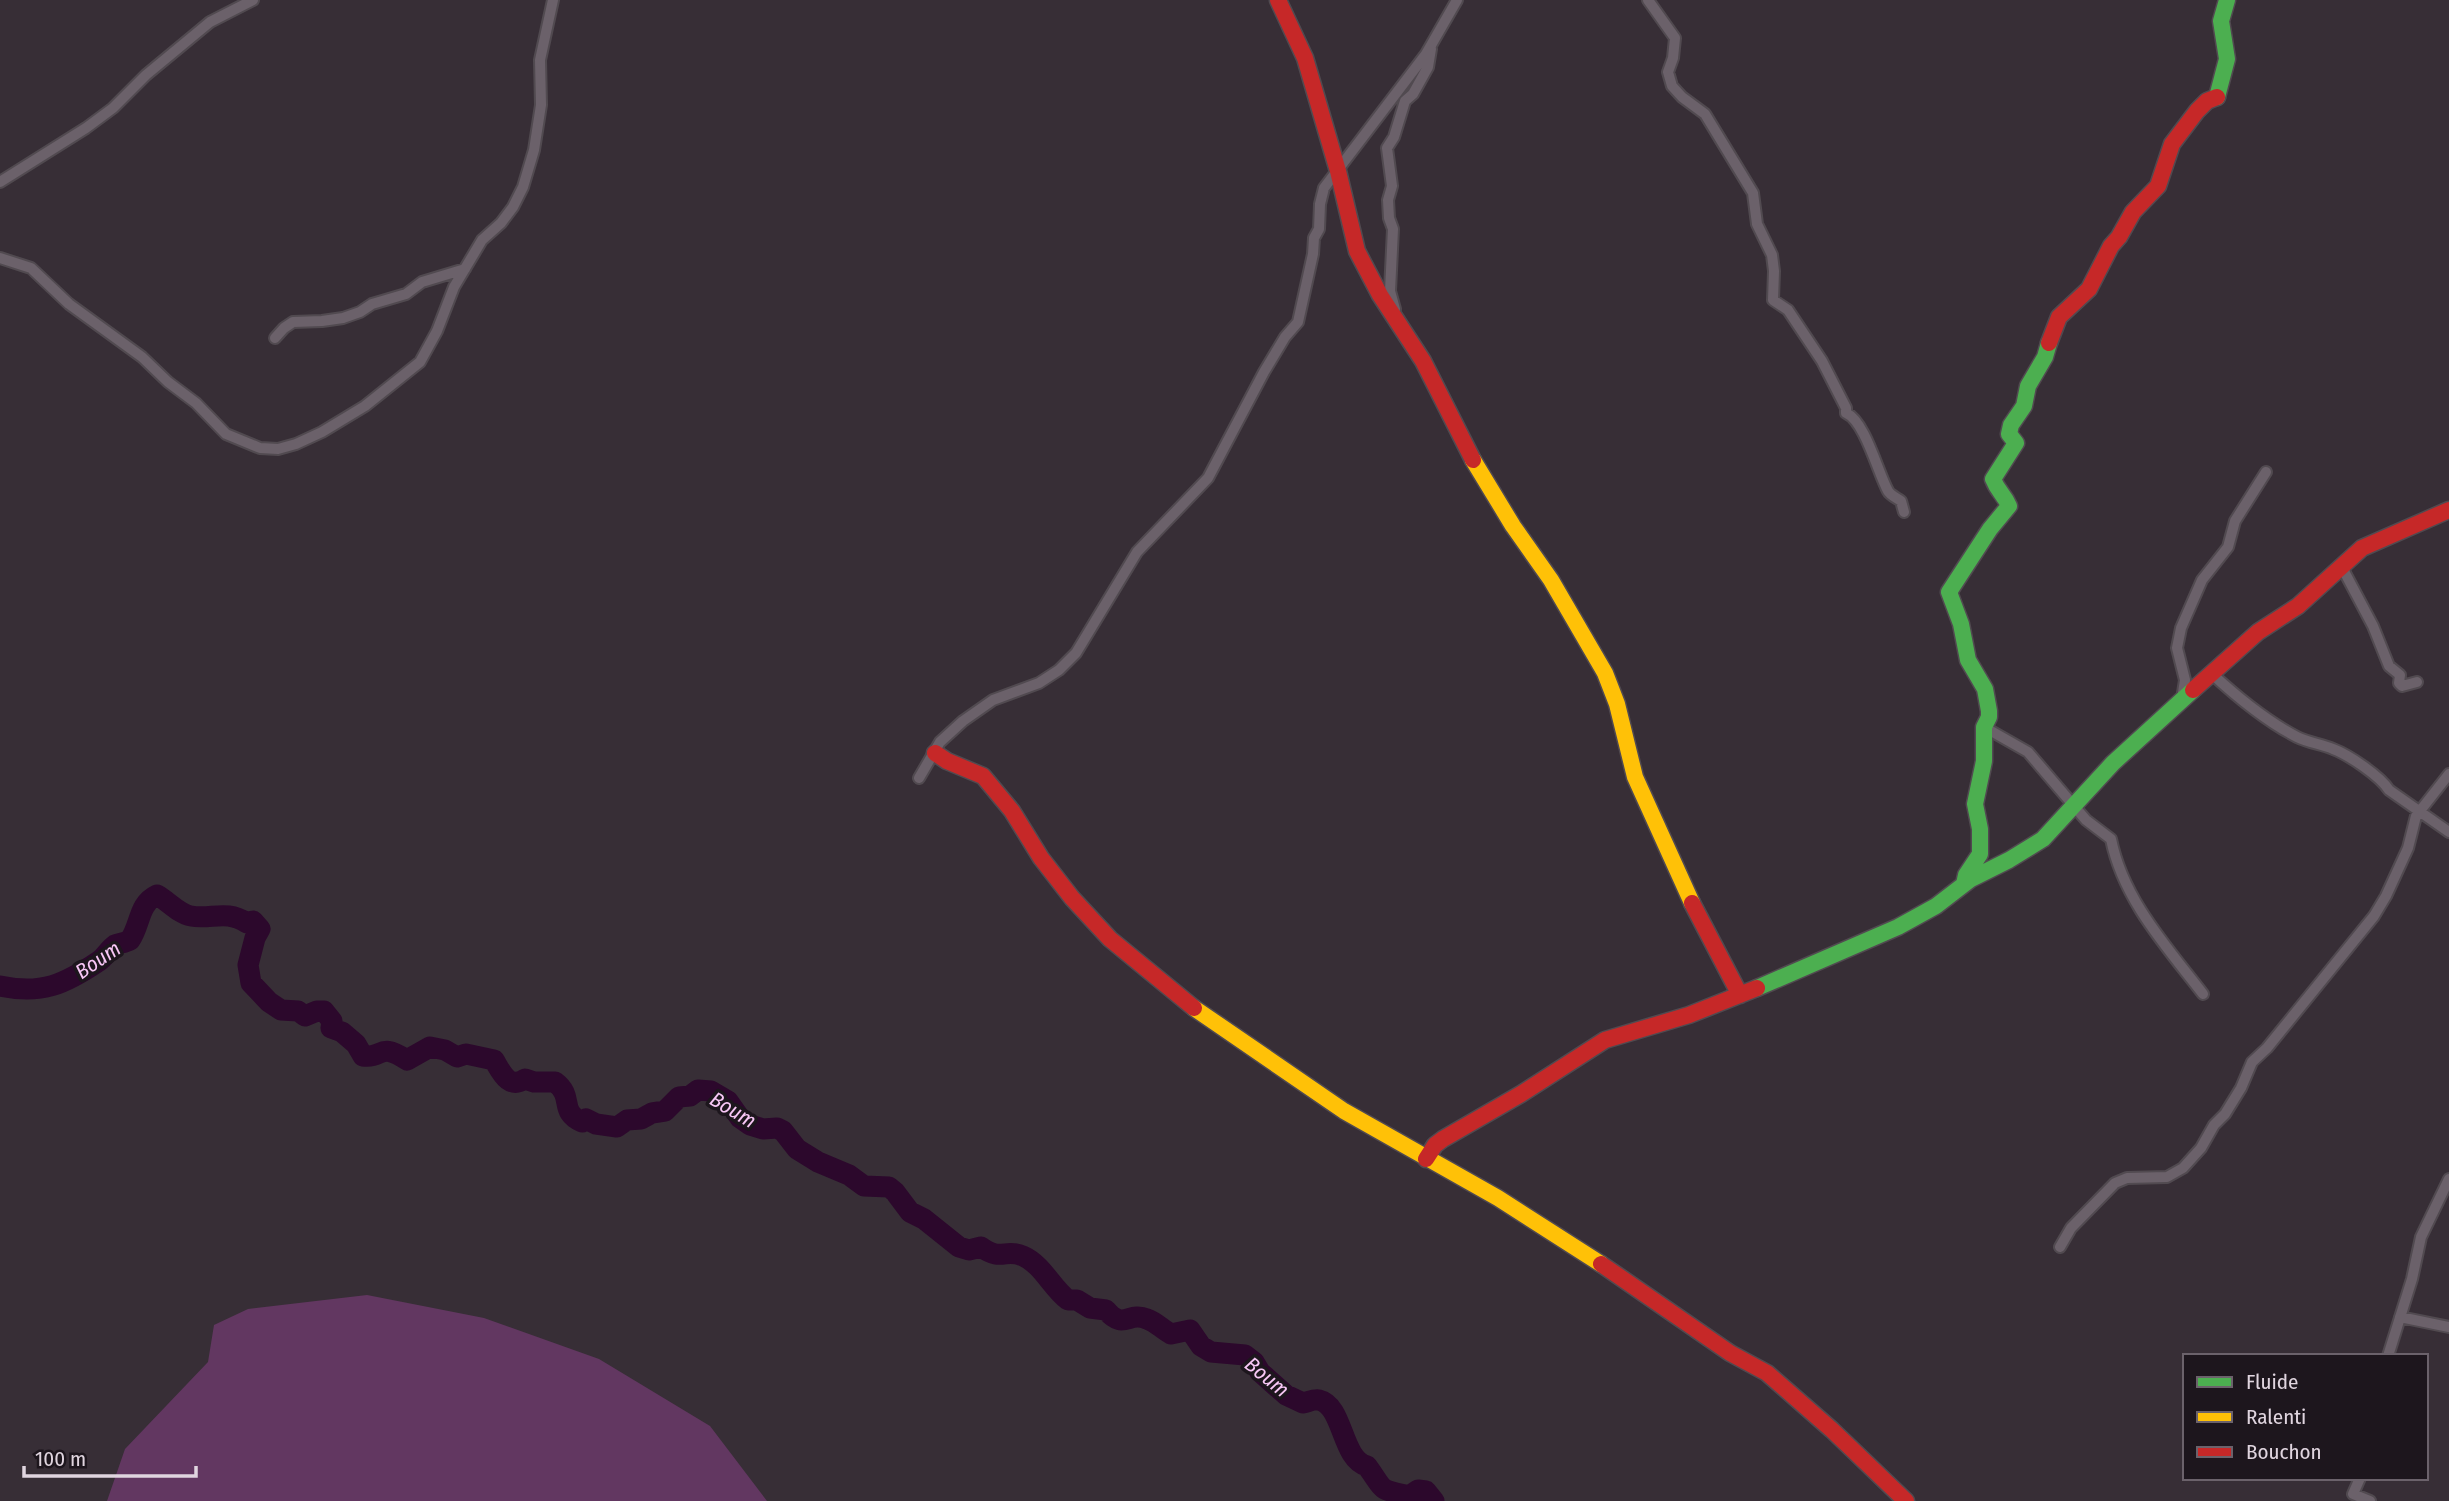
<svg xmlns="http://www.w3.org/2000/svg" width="2449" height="1501" font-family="'Fira Sans Condensed',sans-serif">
<rect width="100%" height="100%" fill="#372e36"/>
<path fill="#623761" d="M367,1295L484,1318L599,1359L710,1426L767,1501H107L125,1449L208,1362L214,1325L248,1309Z"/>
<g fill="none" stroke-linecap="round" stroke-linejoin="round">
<path stroke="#2c082c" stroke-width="21" d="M0,986C42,995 65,984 99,961C105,957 109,949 115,945C119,943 125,943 130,940C141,924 138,904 157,895C168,901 179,914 191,916C211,920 226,909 247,923L253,921L260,929L255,938L248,965L251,983L269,1002L281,1010L298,1011L305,1016L317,1011H324L332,1021L331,1028L342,1032L356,1044L363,1056C384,1059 378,1041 407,1060L430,1047L445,1050L457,1057L466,1054L494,1060C501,1071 508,1090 525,1079L534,1082H555C575,1097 558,1111 582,1122L586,1119L596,1124L617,1127L627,1120L641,1119L652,1113L665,1111L679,1097L690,1096L698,1090L711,1091L728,1101L740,1118L750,1125L763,1129L777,1128L783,1131L797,1149L818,1162L849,1175L864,1186L889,1187L895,1192L910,1212L924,1219L959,1247L969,1250L981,1247C1002,1262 1005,1248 1023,1256C1043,1265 1051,1287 1068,1300H1077L1090,1308L1106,1310C1124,1331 1128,1311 1147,1319C1156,1322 1163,1330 1171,1334L1190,1330L1201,1346L1211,1352L1245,1355L1254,1362L1260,1372L1286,1395L1303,1403C1308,1402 1314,1399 1319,1400C1344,1406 1341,1459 1367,1466C1386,1492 1376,1488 1409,1496L1418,1490L1426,1491L1434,1501"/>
<g stroke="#514a50" stroke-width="14">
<path id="street" d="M1648,0L1675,38L1673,58L1668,72L1672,86L1682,97L1705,114L1753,193L1757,224L1772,255L1774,271L1773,300L1788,310L1822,361L1846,408V413C1865,421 1878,473 1888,491C1890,495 1897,498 1901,501L1904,512
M0,182L86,128L113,108L146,75L210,22L253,0
M0,258L31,268L69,304L142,357L168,382L196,403L226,434L260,448L278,449L296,444L322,432L365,406L420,362L437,331L454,287L482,240L501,223L513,207L523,187L534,150L541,105L540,60L553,0
M1395,309L1390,291L1393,229L1389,218L1388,200L1392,186L1387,148L1394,137L1405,101L1413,94L1428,67L1431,49
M275,338L284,328L293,322L322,321L343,318L360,312L372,304L406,294L422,282L465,269
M2343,563L2345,573L2373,626L2389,666L2400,675L2399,683L2402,686L2417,682
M2211,673C2237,697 2266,721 2297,737C2309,743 2322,744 2333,749C2349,755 2380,776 2389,790L2449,832
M2182,699L2185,680L2177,648L2181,628L2202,580L2228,547L2235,521L2266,472
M1984,727L2028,752L2086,820L2111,839C2123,899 2166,946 2203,994
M919,778L940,742L963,721L993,700L1039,683L1059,670L1076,653L1137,552L1208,478L1264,372L1285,337L1298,322L1313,254L1314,238L1319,229L1320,204L1324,188L1426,54L1457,0
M2060,1247L2071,1228L2115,1183L2127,1178L2167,1177L2183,1168L2201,1148L2214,1125L2225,1114L2241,1088L2252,1062L2267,1048L2374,916L2386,896L2408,848L2416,816L2449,774
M2400,1317L2449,1327
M2388,1356L2412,1279L2421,1237L2449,1179
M2360,1478L2353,1494L2370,1501"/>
</g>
<g stroke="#514a50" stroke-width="19">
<path id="fast" d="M2217,97L2227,59L2221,21L2227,0
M1964,884L1966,875L1980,854V829L1975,804L1984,761V727L1989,717V711L1985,689L1968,660L1961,624L1949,592L1990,529L2009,506C2004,494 1998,492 1993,479L2016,443L2009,434L2011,425L2024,406L2028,386L2045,357L2049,343
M1757,988L1898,927L1936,906L1971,879L2009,860L2043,839L2113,763L2193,690"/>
</g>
<g stroke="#514a50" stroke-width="19">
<path id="slow" d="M1473,460L1513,526L1551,580L1605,673L1617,704L1635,777L1692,903
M1194,1008L1344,1111L1498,1198L1601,1264"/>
</g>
<g stroke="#514a50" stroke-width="19">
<path id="jam" d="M1278,0L1305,58L1338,171L1357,251L1380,295L1423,361L1473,460
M2049,343L2059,317L2089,289L2111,246L2119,237L2133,212L2158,186L2172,144L2197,111L2207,101L2217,97
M2193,690L2258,632L2298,606L2362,548L2449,510
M935,753L947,761L983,776L1012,811L1041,858L1072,898L1110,939L1194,1008
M1692,903L1740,995
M1426,1159L1435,1145L1443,1139L1521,1094L1605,1040L1689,1015L1757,988
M1601,1264L1730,1353L1767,1373L1832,1430L1906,1501"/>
</g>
<use href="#street" stroke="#6b616a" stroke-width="10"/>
<use href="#fast" stroke="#4caf50" stroke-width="16"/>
<use href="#slow" stroke="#ffc107" stroke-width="16"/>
<use href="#jam" stroke="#c62828" stroke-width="16"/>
</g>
<g text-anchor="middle" stroke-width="7" stroke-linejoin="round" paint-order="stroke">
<g font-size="21" font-style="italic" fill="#f8c7f6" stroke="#1d161d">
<text transform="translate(98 960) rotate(-34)" y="7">Boum</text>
<text transform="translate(733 1110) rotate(31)" y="7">Boum</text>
<text transform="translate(1267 1377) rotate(39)" y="7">Boum</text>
</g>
</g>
<rect x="2183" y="1354" width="245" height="126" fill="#1d161d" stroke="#6b626b" stroke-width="2"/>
<rect x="2197" y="1377" width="35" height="10" fill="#4caf50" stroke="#6b626b" stroke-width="2"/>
<text x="2246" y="1389" font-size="21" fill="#e0d5df">Fluide</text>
<rect x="2197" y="1412" width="35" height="10" fill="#ffc107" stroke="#6b626b" stroke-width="2"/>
<text x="2246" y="1424" font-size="21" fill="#e0d5df">Ralenti</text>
<rect x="2197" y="1447" width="35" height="10" fill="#c62828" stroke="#6b626b" stroke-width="2"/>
<text x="2246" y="1459" font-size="21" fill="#e0d5df">Bouchon</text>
<path d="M24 1466v10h172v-10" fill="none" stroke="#e0d5df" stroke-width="3.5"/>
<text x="35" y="1466" font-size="21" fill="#e0d5df" stroke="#1d161d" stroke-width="5" paint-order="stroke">100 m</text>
</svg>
